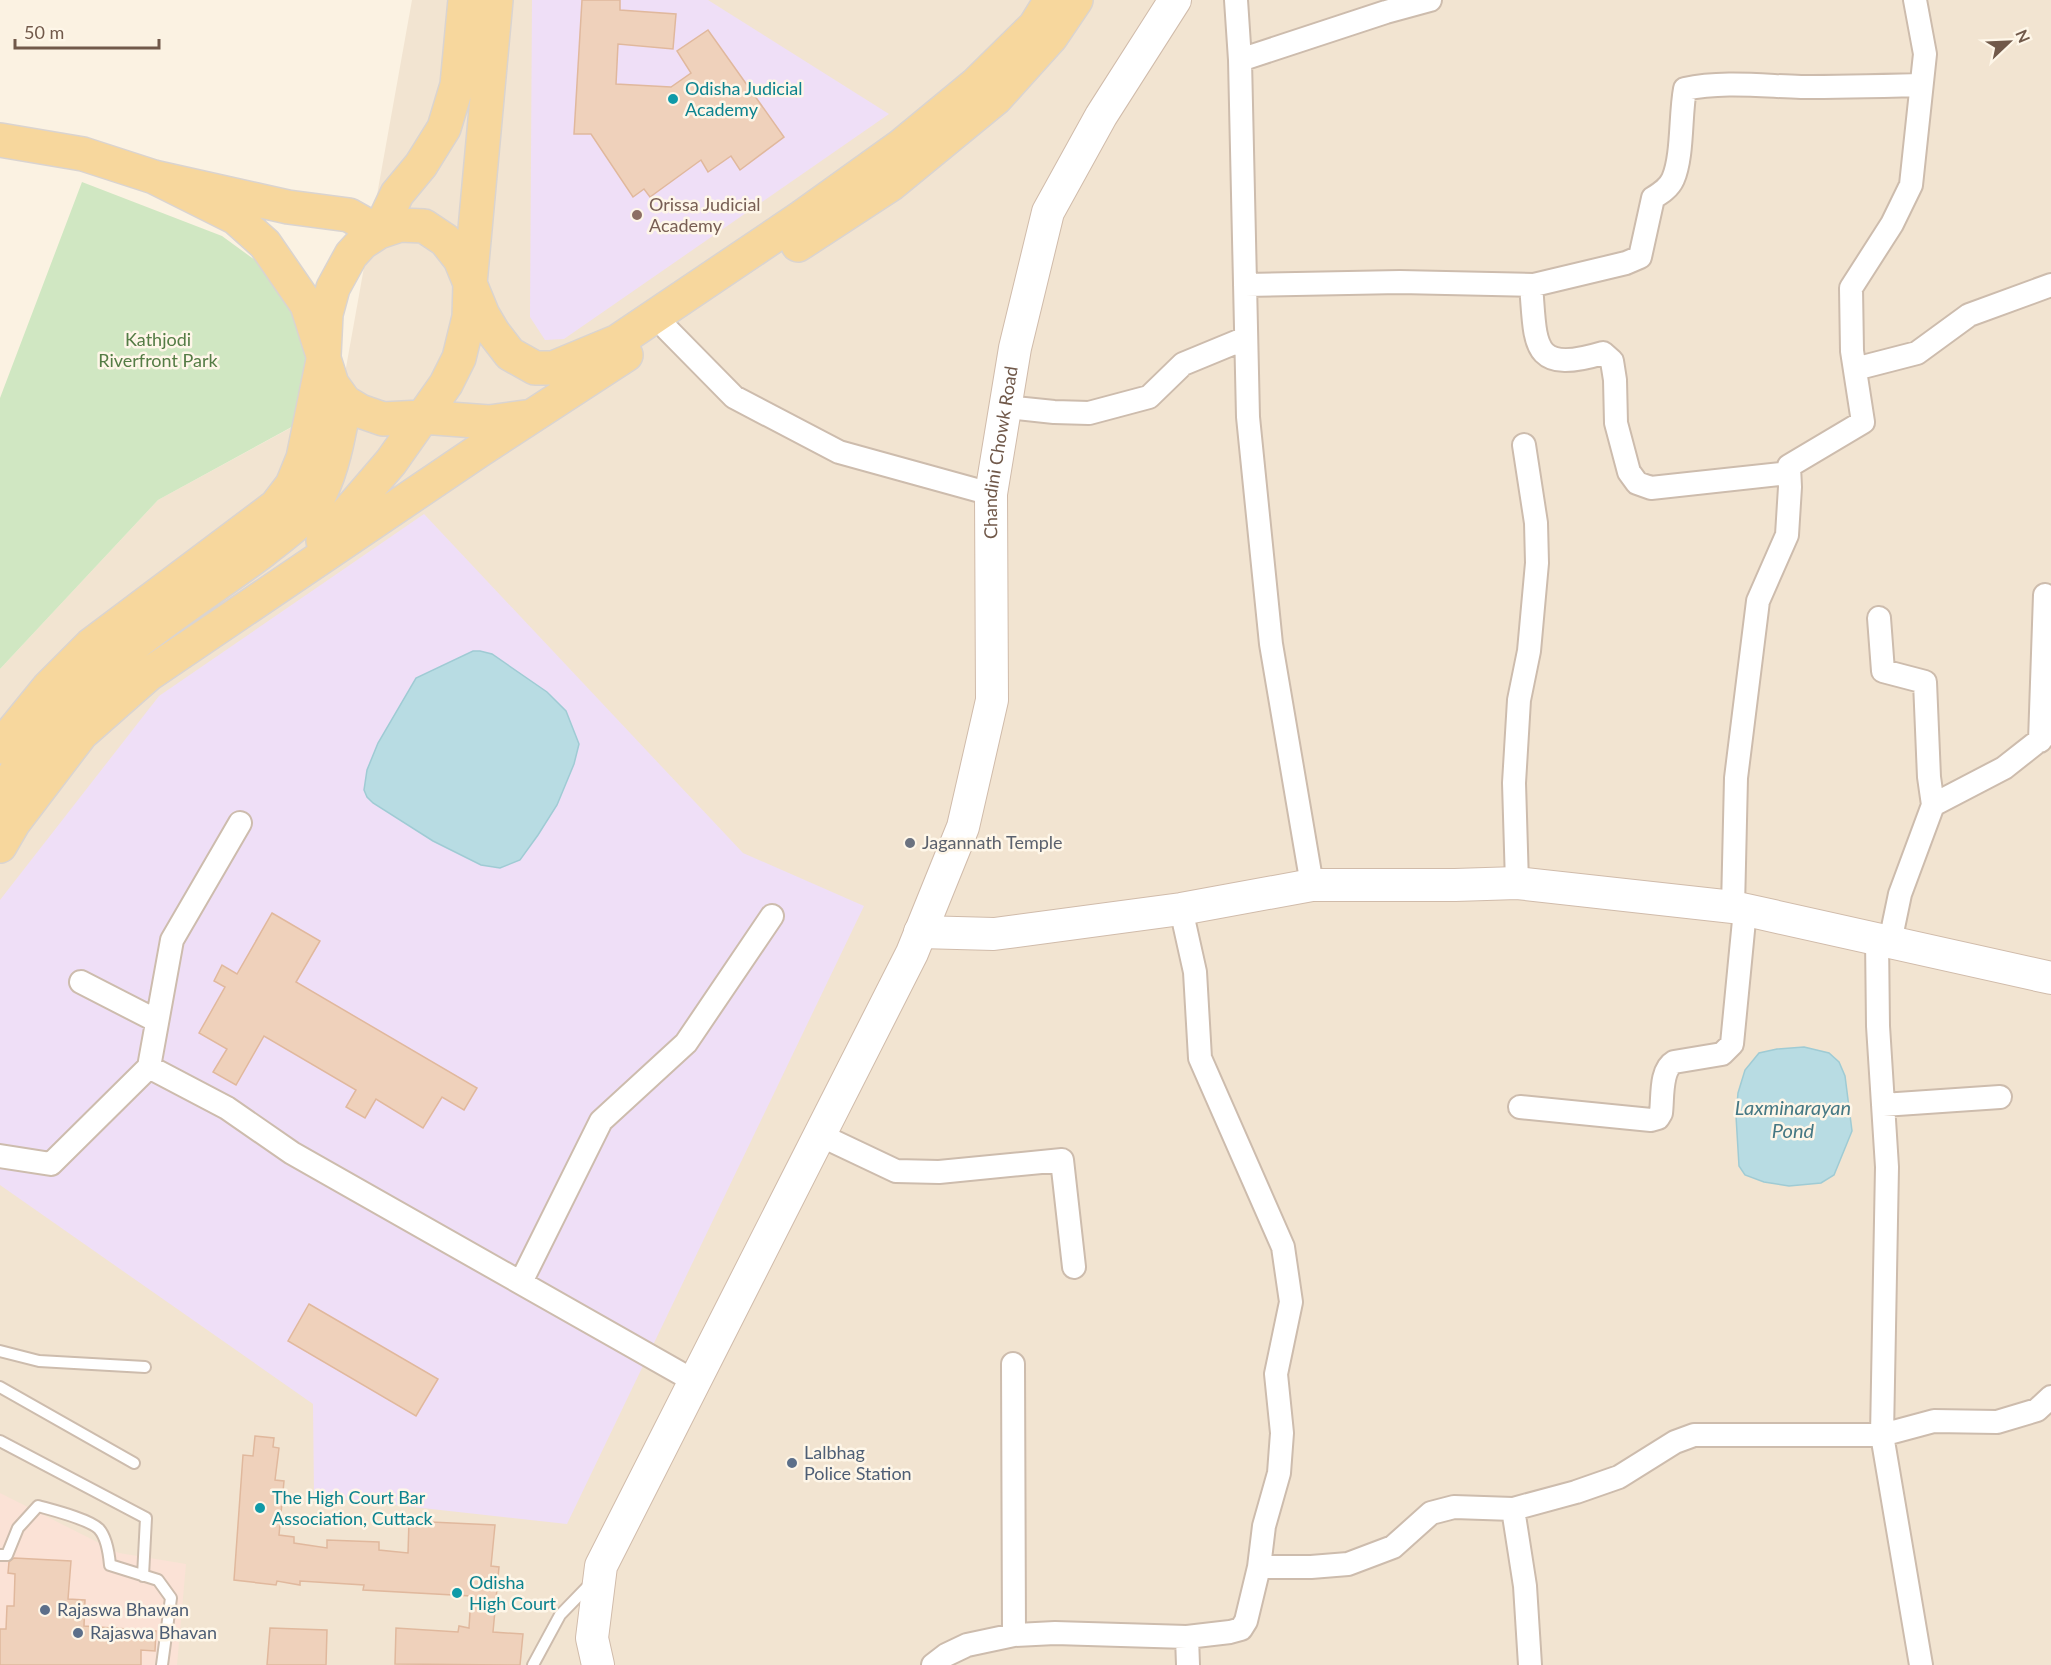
<svg xmlns="http://www.w3.org/2000/svg" width="2051" height="1665" font-family="Lato,sans-serif">
<rect width="100%" height="100%" fill="#fbf2e2"/>
<path fill="#f2e4d1" d="M412,0H2051V1665H0V669L158,500L340,401Z"/>
<path fill="#fbe2d6" d="M0,1493L119,1553L186,1564L177,1665H0Z"/>
<path fill="#efdff7" d="M532,0H708L889,114L564,339L545,340L530,317Z
M424,514L743,853L864,906L567,1524L314,1496L313,1404L0,1185V900L159,696Z"/>
<path fill="#d0e7c2" d="M82,182L222,236L259,263L322,355L310,417L158,500L0,669V398Z"/>
<path fill="#b8dce3" stroke="#9fcbd4" stroke-width="1.5" d="M473,651H480L492,654L547,692L566,711L579,744L574,764L557,805L538,835L520,860L500,868L481,865L433,841L373,803L367,797L364,790L367,770L378,743L416,678Z
M1804,1047L1829,1053L1839,1062L1845,1076L1852,1131L1834,1175L1821,1183L1789,1186L1764,1182L1745,1175L1739,1166L1736,1116L1738,1093L1745,1070L1759,1053L1777,1049Z"/>
<path fill="#efd1bb" stroke="#e0b89d" stroke-width="1.5" d="M582,0H620V10L676,14L673,49L618,44L616,84L671,87L691,73L677,51L708,30L784,137L740,170L731,156L708,172L701,160L650,197L644,189L633,197L591,134H574Z
M272,913L320,941L296,982L477,1088L464,1110L442,1097L423,1128L376,1099L365,1118L346,1107L356,1090L264,1036L236,1085L213,1072L227,1049L199,1033L225,987L214,981L222,965L237,974Z
M309,1304L438,1379L416,1416L288,1341Z
M255,1436L274,1438L273,1447L279,1448L275,1480L284,1481L279,1535L294,1537V1543L327,1548V1540L379,1542V1550L408,1553L409,1521L495,1525L491,1566L499,1567L493,1632L523,1634L520,1665L395,1664L396,1628L458,1632L459,1626L469,1628L471,1596L363,1590L364,1585L300,1581V1585L277,1581L276,1585L234,1580L243,1455L253,1456Z
M14,1558L71,1561L68,1599L85,1600L84,1626L156,1631L155,1651L141,1650V1665H0V1629H6L7,1606H14L15,1574L8,1573L9,1562Z
M270,1628L327,1630L326,1665H267Z"/>
<g fill="none" stroke-linecap="round" stroke-linejoin="round">
<g stroke="#cdbcad" stroke-width="14">
<path id="lane" d="M0,1351L39,1361L145,1367
M0,1387L134,1463
M0,1441L146,1518L143,1576
M0,1555H7L18,1528L38,1506C52,1510 89,1519 99,1529C107,1538 109,1554 110,1565L158,1580L171,1598L162,1665
M533,1665L560,1615L592,1582"/>
</g>
<g stroke="#cdbcad" stroke-width="26">
<path id="street" d="M1236,0L1240,60L1248,417L1271,644L1312,885
M1240,60L1386,12L1430,0
M1245,285L1400,282L1534,285L1626,263L1640,257L1653,198C1661,193 1669,188 1673,179C1683,156 1680,115 1685,89C1722,81 1763,86 1801,87C1841,87 1881,86 1921,85
M1531,285C1536,344 1530,375 1603,353L1612,361L1615,380L1616,423L1629,472L1637,483L1651,488L1789,473
M667,329L734,397L839,452L991,494
M1855,369L1917,353L1969,315L2051,285
M1006,407L1054,412L1089,413L1149,397L1183,364L1246,338
M1879,618L1883,671L1925,682L1929,777L1933,805
M2040,741L2045,595
M1517,883L1514,783L1519,700L1529,651L1537,563L1536,523L1524,445
M1733,907L1736,778L1758,601L1787,535L1790,487L1789,466L1863,422L1852,351L1851,288L1892,224L1911,185L1925,54L1915,0
M1877,939L1878,1026L1887,1167L1882,1435L1921,1665
M1890,942L1900,894L1933,805L2004,768L2051,731
M81,982L157,1021
M149,1067L227,1108L292,1153L694,1381
M1883,1105L2000,1097
M1520,1107L1651,1120L1658,1118L1661,1113C1663,1098 1660,1070 1674,1062L1722,1054L1732,1044L1745,910
M820,1135L896,1171L939,1172L1062,1160L1074,1267
M0,1156L51,1164L149,1067L172,940L240,823
M521,1282L601,1121L686,1043L772,916
M1013,1364L1014,1635
M1513,1509L1525,1586L1530,1665
M1259,1567H1311L1348,1564L1393,1547L1431,1513L1454,1507L1513,1509L1576,1492L1619,1477L1675,1442L1694,1435H1882L1934,1421L1997,1422L2037,1410L2051,1397
M1187,1637L1188,1665
M933,1665L946,1655L967,1645L1014,1635L1055,1633L1187,1637L1230,1632L1241,1629L1246,1621L1259,1567L1264,1526L1279,1473L1282,1433L1276,1374L1291,1302L1283,1247L1200,1058L1195,972L1181,909"/>
</g>
<g stroke="#d0bbaa" stroke-width="34">
<g id="secondary">
<path d="M920,932L994,934L1181,909L1312,885H1455L1517,883L1733,907L2051,978"/>
<path id="s1" d="M598,1665L592,1638L601,1566L912,953L963,827L992,700L991,494L1015,348L1048,212L1101,116L1175,0"/>
</g>
</g>
<g stroke="#dad4d0" stroke-width="36">
<path id="primary" d="M0,140L83,154L154,177L288,207L349,215L379,232
M154,177L236,218L265,244L307,305L332,384L345,402L360,411L383,419L422,417L489,422L525,417
M379,232L397,194L421,165L444,128L457,85L465,0
M798,245L890,185L996,98L1051,37L1076,0
M323,541L391,462L446,384L459,358L469,317L470,284L496,0
M0,747L49,687L91,645L276,506L292,485L303,458L324,355L326,314L333,288L351,255L362,243L379,232L400,225L424,226L445,240L460,259L483,315L493,332L510,354L535,368H553L618,341L802,217L901,146L975,85L1035,26L1051,0
M0,797C36,737 86,681 141,639C181,608 223,581 263,551C284,534 308,519 320,494C334,465 339,433 345,402
M0,846L14,822L81,734L149,674L480,450L626,355"/>
</g>
<use href="#lane" stroke="#fff" stroke-width="10"/>
<use href="#street" stroke="#fff" stroke-width="22"/>
<use href="#secondary" stroke="#fff" stroke-width="32"/>
<use href="#primary" stroke="#f7d79d" stroke-width="33"/>
</g>
<g fill="#0f9aa8" stroke="#fef6e8" stroke-width="2">
<circle cx="673" cy="99" r="6"/>
<circle cx="260" cy="1508" r="6"/>
<circle cx="457" cy="1593" r="6"/>
</g>
<circle fill="#8d6e63" stroke="#fef6e8" stroke-width="2" cx="637" cy="215" r="6"/>
<circle fill="#6b7280" stroke="#fef6e8" stroke-width="2" cx="910" cy="843" r="6"/>
<g fill="#5c6f8a" stroke="#fef6e8" stroke-width="2">
<circle cx="792" cy="1463" r="6"/>
<circle cx="45" cy="1610" r="6"/>
<circle cx="78" cy="1633" r="6"/>
</g>
<g text-anchor="middle" stroke-width="5" stroke-linejoin="round" paint-order="stroke">
<g font-size="18" fill="#0d838f" stroke="#fef6e8" text-anchor="start">
<text x="685" y="95">Odisha Judicial<tspan x="685" dy="21">Academy</tspan></text>
<text x="272" y="1504">The High Court Bar<tspan x="272" dy="21">Association, Cuttack</tspan></text>
<text x="469" y="1589">Odisha<tspan x="469" dy="21">High Court</tspan></text>
</g>
<g font-size="18" fill="#785e54" stroke="#fef6e8" text-anchor="start">
<text x="649" y="211">Orissa Judicial<tspan x="649" dy="21">Academy</tspan></text>
</g>
<g font-size="18" fill="#547c45" stroke="#fef6e8">
<text x="158" y="346">Kathjodi<tspan x="158" dy="21">Riverfront Park</tspan></text>
</g>
<g font-size="18" fill="#71594a" stroke="#fef6e8">
<text dy="6" stroke="none"><textPath href="#s1" startOffset="1302">Chandini Chowk Road</textPath></text>
</g>
<g font-size="18" fill="#5b616d" stroke="#fef6e8" text-anchor="start">
<text x="922" y="849">Jagannath Temple</text>
</g>
<g font-size="18" fill="#4e5e75" stroke="#fef6e8" text-anchor="start">
<text x="804" y="1459">Lalbhag<tspan x="804" dy="21">Police Station</tspan></text>
<text x="57" y="1616">Rajaswa Bhawan</text>
<text x="90" y="1639">Rajaswa Bhavan</text>
</g>
<g font-size="20" font-style="italic" fill="#457884" stroke="#fef6e8">
<text x="1793" y="1115">Laxminarayan<tspan x="1793" dy="23">Pond</tspan></text>
</g>
</g>
<g transform="translate(2009 42) rotate(67)" stroke="#fef6e8" stroke-width="4.5" paint-order="stroke">
<path d="M0-4.5L10 22L0 15L-10 22Z" fill="#71594a"/>
<text y="-9" font-size="16" font-weight="bold" text-anchor="middle" fill="#71594a">N</text>
</g>
<path d="M15 39v9h144v-9" fill="none" stroke="#71594a" stroke-width="3"/>
<text x="24" y="39" font-size="18" fill="#71594a" stroke="#fef6e8" stroke-width="4.5" paint-order="stroke">50 m</text>
</svg>
